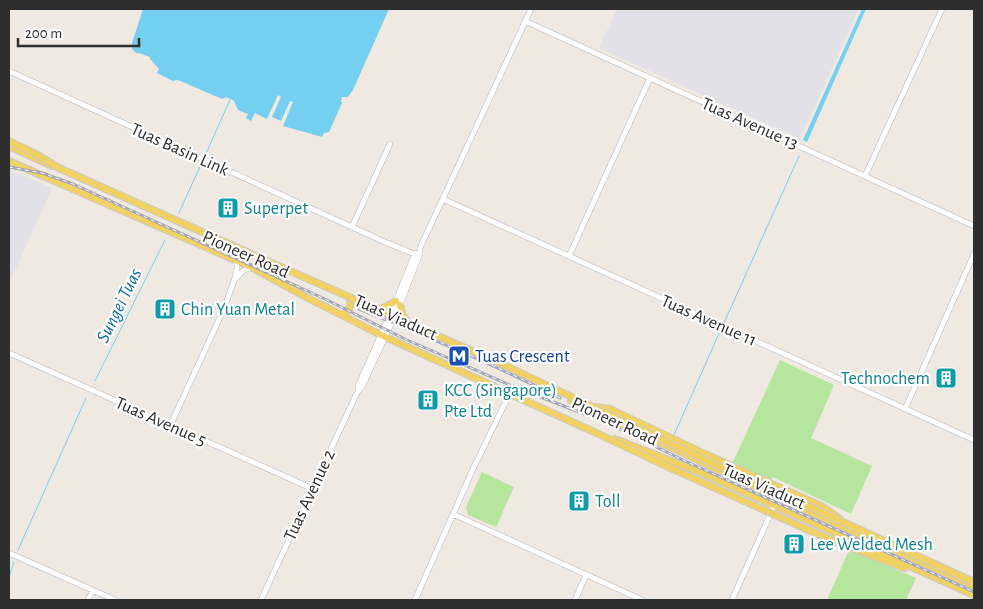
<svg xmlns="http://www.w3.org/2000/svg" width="983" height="609" font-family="'Alegreya Sans',sans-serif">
<rect width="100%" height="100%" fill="#efe9e1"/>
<path fill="#e3e1e8" d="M617,9H859L800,139L599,48Z
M10,170L52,188L9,284V173Z"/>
<path fill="#b6e59e" d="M780,360L834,385L811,438L872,466L851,514L773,477L771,480L733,462Z
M482,472L514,487L496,527L468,515L466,507Z
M849,550L916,578L906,600H827Z"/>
<path fill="#75cff0" d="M143,9H389L353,90L348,97H342L341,101L342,103L329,132L324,133L322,137L283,126L293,102L290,101L281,121L272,117L281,97L278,95L267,119L255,113L251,121L246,118L248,114L238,110L234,101L226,97L222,99L178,80L173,81L157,73L159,69L150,59V57L139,53H136L132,49V43Z
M862,9H866L807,142L803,140Z"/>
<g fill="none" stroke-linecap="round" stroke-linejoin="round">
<path stroke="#75cff0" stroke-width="1" d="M204,158L230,100
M179,213L202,162
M724,323L799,156
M95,381L165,240
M674,435L721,329
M18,550L86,398
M9,577L14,562"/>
<g stroke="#b4b7c1" stroke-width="6">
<path id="minor" d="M525,21L974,226
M9,71L385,242L419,256
M865,176L942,9
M443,199L974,440
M352,227L390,144
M569,256L650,78
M236,278L243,271L251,267
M9,353L313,489
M358,391L362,387L400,305L419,256L420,248L531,9
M905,409L974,254
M170,426L223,311L235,278L237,269V262
M453,514L642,600
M9,553L115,600
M88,600L93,590
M261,600L356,395L358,391V386L396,301L415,253
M415,600L474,467L507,399L508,393
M575,600L586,575
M732,600L778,497"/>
</g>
<g stroke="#c9c9c9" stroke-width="8">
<path id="major" d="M9,146L52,166
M9,161L251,267L306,297L377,333L508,393L592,431
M400,305L402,314L409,324
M375,309L383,308L396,301
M342,315C347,311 352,308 350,301
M571,400L731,476L974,586
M596,407L610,409L703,453L823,507L839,518
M615,439L702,473L974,595
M831,540L904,568"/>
</g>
<use href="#minor" stroke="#fff" stroke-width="5"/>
<use href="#major" stroke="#f2d163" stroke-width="6"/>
<g stroke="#a3a6b8" stroke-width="3">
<path id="rail" d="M9,167L42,173L73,184L325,299L405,339L512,386L605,422L685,461L974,592
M359,309C427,336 495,365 560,398"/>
</g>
<use href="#rail" stroke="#fff" stroke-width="1" stroke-dasharray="4" stroke-linecap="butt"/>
<g stroke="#c9c9c9" stroke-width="8" stroke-linecap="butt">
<path id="major-bridge" d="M9,141L36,154L59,168L249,253L388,314L508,367L729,471L780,493L974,582
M588,429L666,466L831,540"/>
</g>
<use href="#major-bridge" stroke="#f2d163" stroke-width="6"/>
</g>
<defs>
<g id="building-square" transform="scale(1.125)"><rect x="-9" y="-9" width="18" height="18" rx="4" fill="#0f9aa8" stroke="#fff"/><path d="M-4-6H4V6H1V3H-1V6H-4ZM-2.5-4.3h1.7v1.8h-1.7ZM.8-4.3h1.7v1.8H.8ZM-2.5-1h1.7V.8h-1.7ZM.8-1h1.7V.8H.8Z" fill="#fff"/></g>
<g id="metro-square" transform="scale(1.125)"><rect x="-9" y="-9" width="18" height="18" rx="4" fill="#1a4fb4" stroke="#fff"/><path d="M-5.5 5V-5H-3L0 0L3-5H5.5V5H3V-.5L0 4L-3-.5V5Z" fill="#fff"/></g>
</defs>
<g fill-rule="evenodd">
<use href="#building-square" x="228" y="208"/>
<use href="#building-square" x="165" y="309"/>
<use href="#metro-square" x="459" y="356"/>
<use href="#building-square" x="946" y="378"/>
<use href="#building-square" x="428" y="400"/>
<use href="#building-square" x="579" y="501"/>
<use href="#building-square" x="794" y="544"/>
</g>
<g text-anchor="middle" stroke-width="4.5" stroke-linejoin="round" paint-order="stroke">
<g font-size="18" fill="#2e2e2e" stroke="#fff">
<text transform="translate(750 123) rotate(24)" y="6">Tuas Avenue 13</text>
<text transform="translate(180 149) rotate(24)" y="6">Tuas Basin Link</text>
<text transform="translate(246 254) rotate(24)" y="6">Pioneer Road</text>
<text transform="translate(396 317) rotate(24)" y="6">Tuas Viaduct</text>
<text transform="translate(709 320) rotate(24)" y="6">Tuas Avenue 11</text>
<text transform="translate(161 421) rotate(24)" y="6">Tuas Avenue 5</text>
<text transform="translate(615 421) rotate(25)" y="6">Pioneer Road</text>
<text transform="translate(764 486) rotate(24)" y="6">Tuas Viaduct</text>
<text transform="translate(309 495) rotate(-65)" y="6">Tuas Avenue 2</text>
</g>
<g font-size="18" fill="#0d838f" stroke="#fff" text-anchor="start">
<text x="244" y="214">Superpet</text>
<text x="181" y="315">Chin Yuan Metal</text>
<text x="930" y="384" text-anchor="end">Technochem</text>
<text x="444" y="396">KCC (Singapore)<tspan x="444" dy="21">Pte Ltd</tspan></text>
<text x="595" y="507">Toll</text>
<text x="810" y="550">Lee Welded Mesh</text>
</g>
<g font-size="18" fill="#164399" stroke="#fff" text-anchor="start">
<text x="475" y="362">Tuas Crescent</text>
</g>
<g font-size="19" font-style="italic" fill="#0d6fa3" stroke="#fff">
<text transform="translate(118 305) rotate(-64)" y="7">Sungei Tuas</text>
</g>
</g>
<rect width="983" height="609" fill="none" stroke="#2e2e2e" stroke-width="20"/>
<path d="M18 38v8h121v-8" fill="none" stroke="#2e2e2e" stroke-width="2.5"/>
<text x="25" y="38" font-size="15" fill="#2e2e2e" stroke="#ffffff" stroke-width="4" paint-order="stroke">200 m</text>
</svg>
